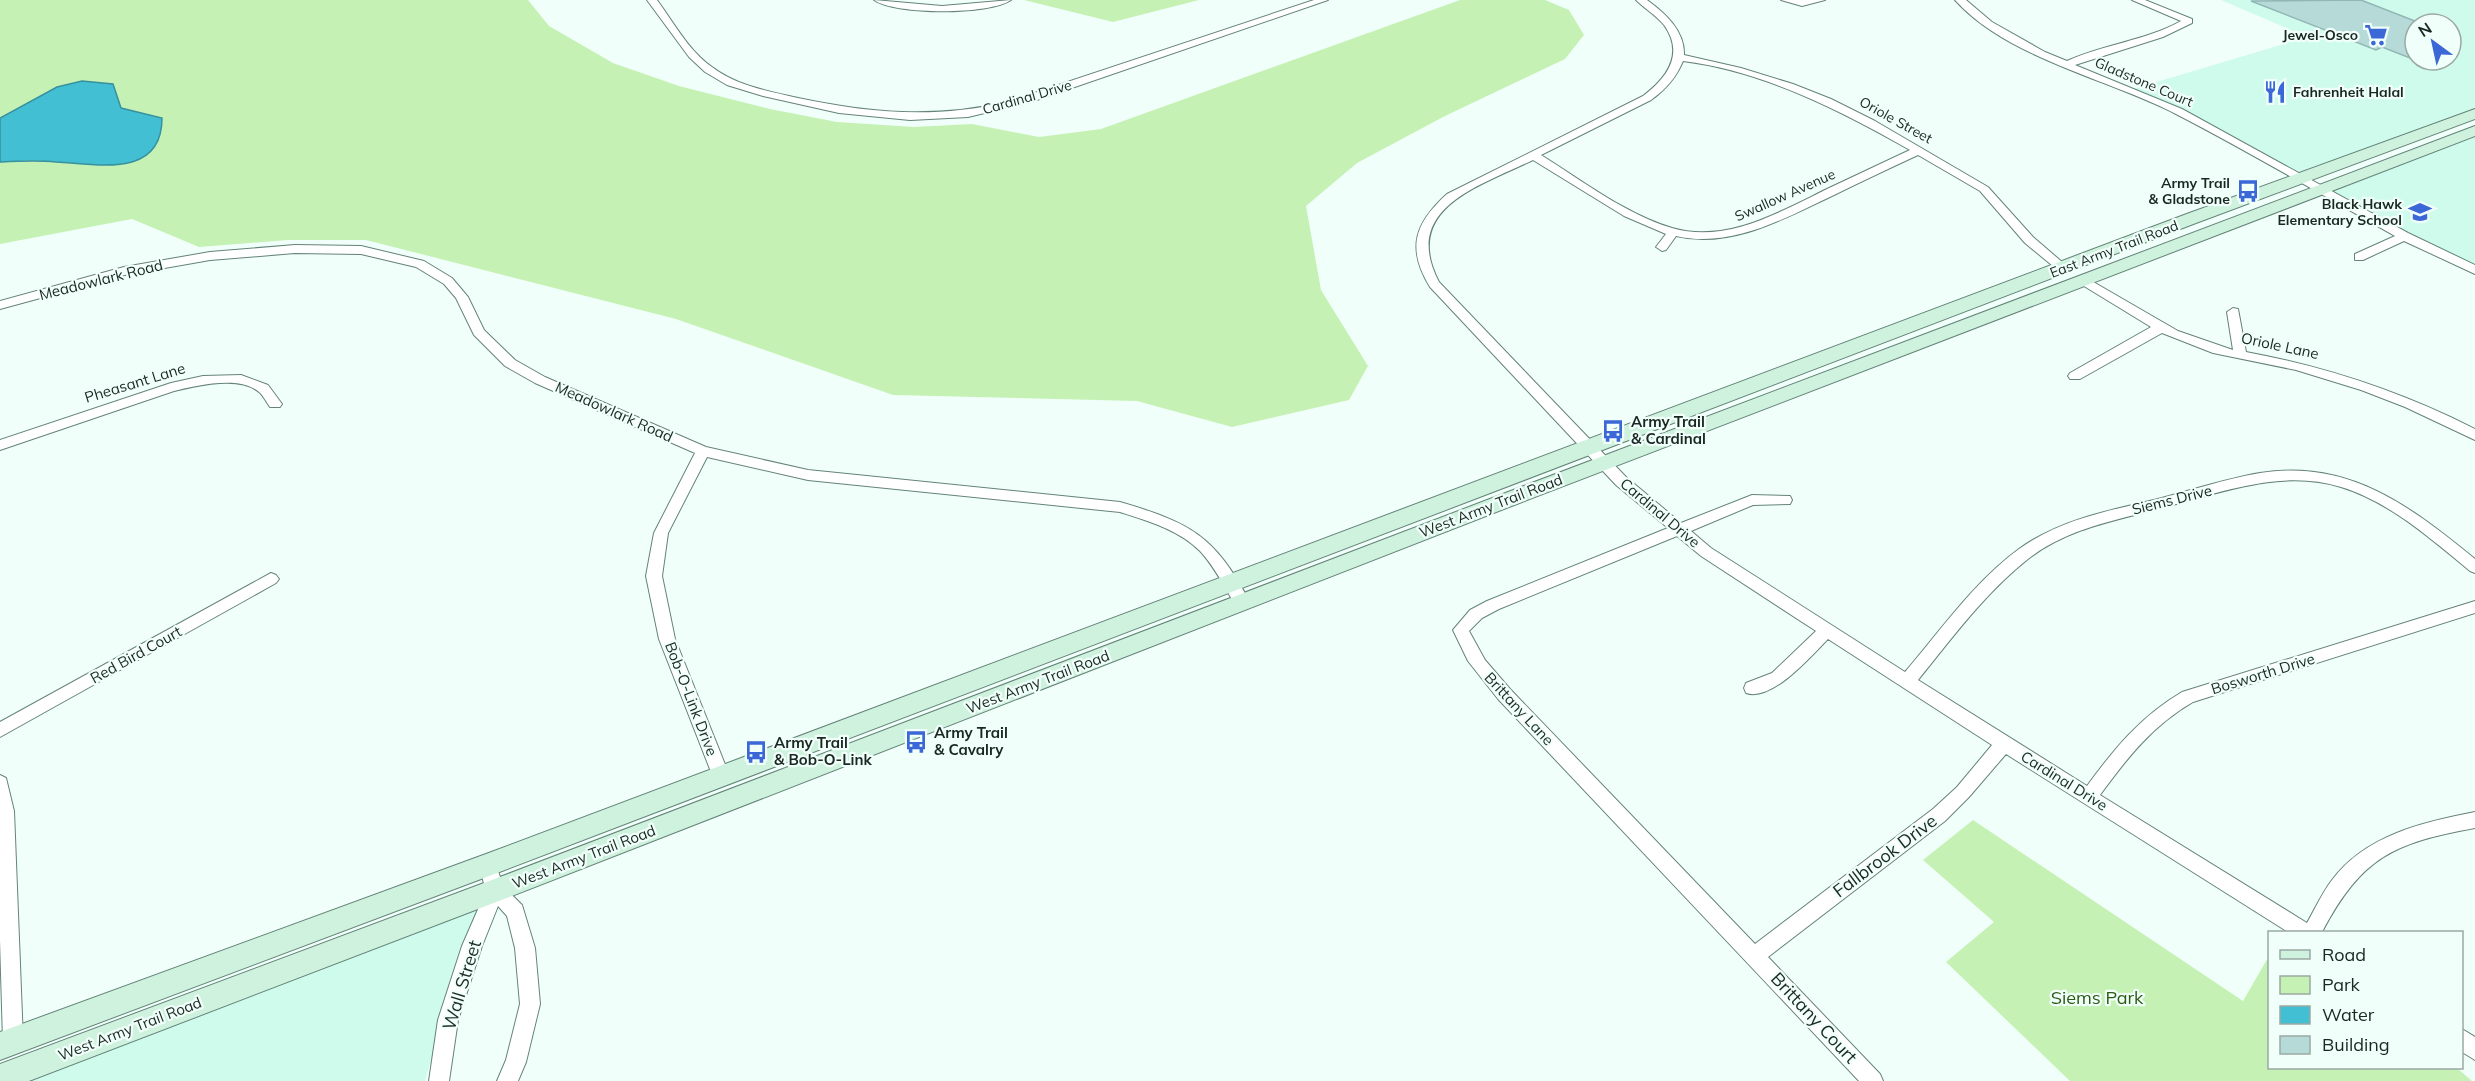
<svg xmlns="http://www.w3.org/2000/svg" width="2475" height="1081" font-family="Mulish,sans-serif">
<rect width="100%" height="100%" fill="#f1fffa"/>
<path fill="#cffbed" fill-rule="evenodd" d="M2221,0H2475V110L2299,174L2133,89L2307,37ZM2415,24H2451V60H2415Z
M2475,134V267L2325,189Z
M479,906L455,975L425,1081H23Z"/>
<path fill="#c5f2b4" d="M0,0H528L549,26L613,63L679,86L770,109L837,122L914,127L972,124L1039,137L1101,129L1460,0H1545L1569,10L1584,35L1565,59L1445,116L1357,163L1306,206L1321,290L1368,366L1349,400L1232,427L1137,401L893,395L676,319L366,240H288L199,247L132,219L0,244Z
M1024,0H1199L1113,22Z
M1973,820L2243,1001L2269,956L2270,1068H2457L2472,1081H2070L1946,962L1994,922L1923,860Z"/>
<path fill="#43bfd3" stroke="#37919e" stroke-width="1.5" d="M82,81L113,84L121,108L162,118C162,179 97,164 56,162C37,160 19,161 0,162V118L57,87Z"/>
<path fill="#b5dad8" stroke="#92b6b4" stroke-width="1.5" d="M2361,0L2415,21V60L2382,47L2376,50L2251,1Z"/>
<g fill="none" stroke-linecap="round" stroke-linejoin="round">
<g stroke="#648379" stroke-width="2">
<path id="street" d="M647,0H657C674,23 688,50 712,67C737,86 768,91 798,98C869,113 935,119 1007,102L1314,0H1328L1034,101L968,117L910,120L839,113L763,96L727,85L705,72L689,57Z
M874,0L942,6L1011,0C990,15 895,15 874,0Z
M1636,0H1647C1665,13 1685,31 1684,55L1741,68L1793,84L1831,99L1875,121L1988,187L2033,237L2069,268L2067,271H2059L2025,243L1980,191L1918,155C1890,168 1862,181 1834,195C1785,218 1732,249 1676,236L1666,250L1662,251L1656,247L1666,234L1624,216L1533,160C1480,186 1400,208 1439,282L1626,477L1681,523L1752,495L1790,496L1792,500L1790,504L1753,505L1691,531L1711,548L1905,672C1941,630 1974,582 2019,549C2059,520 2107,511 2154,500C2190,491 2224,479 2260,473C2349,459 2410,506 2475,559V573L2470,571C2431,539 2390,502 2341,487C2280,468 2217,494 2158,509C2113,521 2066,529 2028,559C1985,593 1952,638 1918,680L2087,786C2114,749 2141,716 2182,692L2475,601V613L2193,702C2153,725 2127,758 2100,795L2307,923C2315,909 2322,893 2332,880C2366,835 2423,822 2475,812V828C2393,843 2362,857 2322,932H2288L2006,754L1969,797L1945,821L1768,957L1880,1074L1883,1081H1859L1498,699L1468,661L1453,630L1470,610L1487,601L1668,528L1616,485L1430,287C1406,248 1415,223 1447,194L1643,96C1667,78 1685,54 1664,25C1656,15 1645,9 1636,0ZM1683,61C1763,71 1840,110 1910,150C1882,163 1855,176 1827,189C1780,212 1726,244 1672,228C1625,214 1583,181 1541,155L1651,100C1666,89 1676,78 1683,61ZM1677,536L1701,556L1816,631L1772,673L1746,683L1744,688L1746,693C1772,702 1811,656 1828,639L1992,745L1957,787L1933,809L1755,944L1510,689L1485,660L1469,631L1482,618L1499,609Z
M1781,0H1825L1802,6Z
M1955,0H1966L1992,22L2045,52L2067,61C2104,44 2145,41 2181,21L2132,0H2145L2192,19V23L2163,37L2075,65L2182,109L2408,233L2475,265V274L2404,241L2363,260H2355V254L2395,236C2322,195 2250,152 2176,114C2108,79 2007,58 1955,0Z
M295,245L361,246L424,261L452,278L468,297L484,330L515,360L545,377L706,447L808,470L1120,502C1191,523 1214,535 1250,602L1248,606H1236C1225,588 1215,567 1200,551C1179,530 1148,521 1120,512L808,480L707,457L668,533L662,576L675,639L730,777L727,782L721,784L715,782L659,639L646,576L654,533L695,453L535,383L505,366L474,335L456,298L444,284L416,267L361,254L295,253L210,260L125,275L0,309V301L124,267L210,252Z
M2083,276L2178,331L2233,350L2227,312L2233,308L2238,309L2246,352C2327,367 2402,392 2475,429V440L2405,407L2361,390L2296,370L2213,353L2162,333L2080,379H2070L2068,376L2070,373L2151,327L2079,283L2077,280Z
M241,375L268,385L282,404L280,407H270C267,403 263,395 259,392C239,375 196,386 174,391L0,450V440L171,383L203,376Z
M271,573L276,575L279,579L276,583L0,737V722Z
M0,775L6,778L14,811L23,1041L20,1048L13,1051L6,1048L3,1041L0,940Z
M488,857L494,859L503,886L522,905L535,948L540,1004L526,1062L518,1081H497L506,1060L520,1004L515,948L507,916L498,906L482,946L458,1020L449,1081H429L438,1020L462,946L486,891L479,865L482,859Z
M2462,1029L2475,1037V1060L2462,1052Z"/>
</g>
<g stroke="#648379" stroke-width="2">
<path id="secondary" d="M2475,109V119L2196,223L497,873L0,1060V1032L486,854L2184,215Z
M2475,126V136L1522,502L504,899L29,1081H0V1064L492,880L1508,492Z"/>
</g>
<use href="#street" fill="#fff" fill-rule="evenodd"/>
<use href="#secondary" fill="#cef2dd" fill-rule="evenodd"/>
</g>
<defs>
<g id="supermarket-bare" transform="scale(1.8)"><path d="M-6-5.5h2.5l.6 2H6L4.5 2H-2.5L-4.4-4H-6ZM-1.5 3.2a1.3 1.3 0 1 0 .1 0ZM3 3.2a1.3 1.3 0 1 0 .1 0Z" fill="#3b67d7" stroke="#f1fffa" stroke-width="2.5" paint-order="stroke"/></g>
<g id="restaurant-bare" transform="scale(1.8)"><path d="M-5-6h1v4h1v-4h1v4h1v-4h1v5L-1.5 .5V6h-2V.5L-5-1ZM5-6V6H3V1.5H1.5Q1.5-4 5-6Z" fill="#3b67d7" stroke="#f1fffa" stroke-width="2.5" paint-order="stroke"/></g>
<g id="bus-bare" transform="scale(1.8)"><path d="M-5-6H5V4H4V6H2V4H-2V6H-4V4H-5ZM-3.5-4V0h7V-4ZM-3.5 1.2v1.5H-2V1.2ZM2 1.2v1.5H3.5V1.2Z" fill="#3b67d7" stroke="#f1fffa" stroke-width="2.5" paint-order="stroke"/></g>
<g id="school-bare" transform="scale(1.8)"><path d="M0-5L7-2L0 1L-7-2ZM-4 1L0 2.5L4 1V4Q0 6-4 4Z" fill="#3b67d7" stroke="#f1fffa" stroke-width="2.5" paint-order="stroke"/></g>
</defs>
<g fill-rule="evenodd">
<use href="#supermarket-bare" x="2376" y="35"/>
<use href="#restaurant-bare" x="2275" y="92"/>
<use href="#bus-bare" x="2248" y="191"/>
<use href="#school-bare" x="2420" y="212"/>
<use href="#bus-bare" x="1613" y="431"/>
<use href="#bus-bare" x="916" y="742"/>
<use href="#bus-bare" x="756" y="752"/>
</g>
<g text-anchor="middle" stroke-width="4.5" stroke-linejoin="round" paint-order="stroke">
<g font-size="14" font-weight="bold" fill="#1a2723" stroke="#f1fffa" text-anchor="end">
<text x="2358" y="40">Jewel-Osco</text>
<text x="2293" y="97" text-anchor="start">Fahrenheit Halal</text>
<text x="2230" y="188">Army Trail<tspan x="2230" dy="16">&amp; Gladstone</tspan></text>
<text x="2402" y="209">Black Hawk<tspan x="2402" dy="16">Elementary School</tspan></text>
</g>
<g font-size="14" fill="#1a2723" stroke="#f1fffa">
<text transform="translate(2144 82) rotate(23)" y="5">Gladstone Court</text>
<text transform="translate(1027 97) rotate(-16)" y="5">Cardinal Drive</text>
<text transform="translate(1896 120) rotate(29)" y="5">Oriole Street</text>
<text transform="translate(1785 195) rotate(-24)" y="5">Swallow Avenue</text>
<text transform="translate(2114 249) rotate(-21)" y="5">East Army Trail Road</text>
</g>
<g font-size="15" fill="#1a2723" stroke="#f1fffa">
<text transform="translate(101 280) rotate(-14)" y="5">Meadowlark Road</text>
<text transform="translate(2280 346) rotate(12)" y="5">Oriole Lane</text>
<text transform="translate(135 383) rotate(-17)" y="5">Pheasant Lane</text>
<text transform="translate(614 412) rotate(24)" y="5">Meadowlark Road</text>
<text transform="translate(2172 500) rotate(-14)" y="5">Siems Drive</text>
<text transform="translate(1491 506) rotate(-21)" y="5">West Army Trail Road</text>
<text transform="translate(1660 513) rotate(40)" y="5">Cardinal Drive</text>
<text transform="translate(136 655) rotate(-29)" y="5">Red Bird Court</text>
<text transform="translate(2263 674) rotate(-17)" y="5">Bosworth Drive</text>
<text transform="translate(1038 682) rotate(-21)" y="5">West Army Trail Road</text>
<text transform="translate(691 699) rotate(69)" y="5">Bob-O-Link Drive</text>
<text transform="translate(1519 709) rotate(47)" y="5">Brittany Lane</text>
<text transform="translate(2064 781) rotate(32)" y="5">Cardinal Drive</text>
<text transform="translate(584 857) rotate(-21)" y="5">West Army Trail Road</text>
<text transform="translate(130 1029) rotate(-21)" y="5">West Army Trail Road</text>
</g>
<g font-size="15" font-weight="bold" fill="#1a2723" stroke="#f1fffa" text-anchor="start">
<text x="1631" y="427">Army Trail<tspan x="1631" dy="17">&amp; Cardinal</tspan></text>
<text x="934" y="738">Army Trail<tspan x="934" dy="17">&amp; Cavalry</tspan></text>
<text x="774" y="748">Army Trail<tspan x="774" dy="17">&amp; Bob-O-Link</tspan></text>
</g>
<g font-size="18" fill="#1a2723" stroke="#f1fffa">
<text transform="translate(1885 856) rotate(-37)" y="6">Fallbrook Drive</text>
<text transform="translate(462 985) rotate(-73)" y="6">Wall Street</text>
<text transform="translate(1814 1018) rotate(47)" y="6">Brittany Court</text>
</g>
<g font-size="18" fill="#2b5a13" stroke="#f1fffa">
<text x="2097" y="1004">Siems Park</text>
</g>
</g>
<rect x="2268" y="931" width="195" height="138" fill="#f1fffa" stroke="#9ba9a4" stroke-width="1.5"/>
<rect x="2280" y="950" width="30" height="9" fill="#cef2dd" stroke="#9ba9a4" stroke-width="1.5"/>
<text x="2322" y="961" font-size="18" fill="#1a2723">Road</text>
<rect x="2280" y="976" width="30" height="18" fill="#c5f2b4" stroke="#9ba9a4" stroke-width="1.5"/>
<text x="2322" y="991" font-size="18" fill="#1a2723">Park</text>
<rect x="2280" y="1006" width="30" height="18" fill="#43bfd3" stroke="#9ba9a4" stroke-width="1.5"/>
<text x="2322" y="1021" font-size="18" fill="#1a2723">Water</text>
<rect x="2280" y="1036" width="30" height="18" fill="#b5dad8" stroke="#9ba9a4" stroke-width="1.5"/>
<text x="2322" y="1051" font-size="18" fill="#1a2723">Building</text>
<g transform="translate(2433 42) rotate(327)"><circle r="28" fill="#f1fffa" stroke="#9ba9a4" stroke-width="1.5"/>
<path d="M0-4.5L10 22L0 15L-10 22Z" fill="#3b67d7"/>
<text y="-9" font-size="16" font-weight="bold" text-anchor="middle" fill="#1a2723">N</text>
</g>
</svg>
